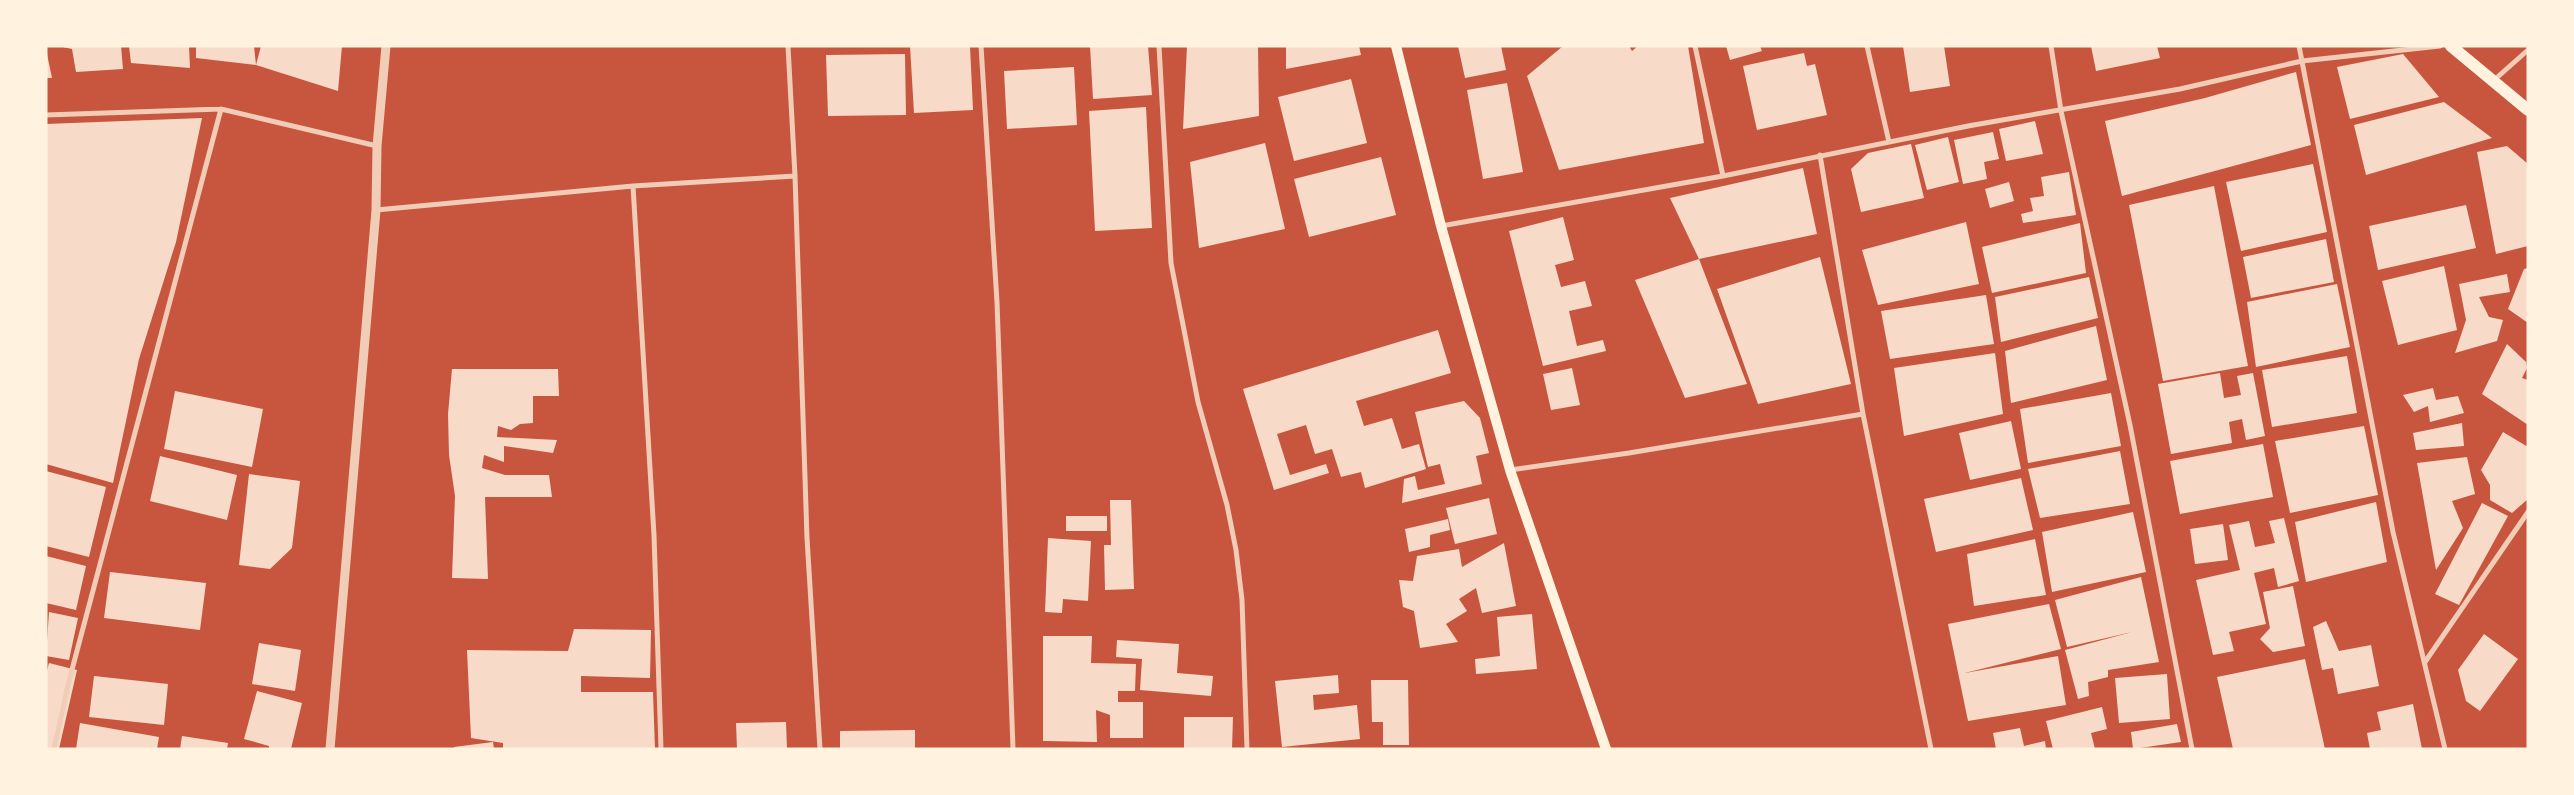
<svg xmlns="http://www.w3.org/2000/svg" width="2574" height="795" font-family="'Space Grotesk',sans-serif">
<rect width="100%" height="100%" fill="#c8553d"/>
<path fill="#f7dbc8" d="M58,46H121L123,69L76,72L72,49Z
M129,46H189L190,68L131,63Z
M196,46H254L256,65L196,58Z
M261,46H342L338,91L256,65Z
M910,46H970L973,110L914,113Z
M1090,46H1148L1152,95L1093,99Z
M1187,46H1258L1259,116L1183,129Z
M1286,46H1359L1361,55L1286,69Z
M1458,46H1501L1506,70L1465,78Z
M1563,46H1629L1632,51L1638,46H1688L1704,143L1559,170L1527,76Z
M1726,46H1760L1762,51L1730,60Z
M1903,46H1944L1950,86L1910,92Z
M2091,46H2157L2160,58L2096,71Z
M1804,53L1807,66L1815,64L1827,115L1757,130L1743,66Z
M47,54L52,78H46Z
M905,54L906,115L828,116L826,55Z
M2403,54L2439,97L2350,119L2337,67Z
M1074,67L1077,125L1007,129L1004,71Z
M2296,72L2311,145L2122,196L2105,121L2205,98Z
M1351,79L1367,143L1294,161L1278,97Z
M1507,83L1523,172L1483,179L1467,90Z
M2444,102L2492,138L2366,175L2354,125Z
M1146,107L1152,228L1095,231L1089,111Z
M202,118L176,242L139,359L113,483L46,464V124Z
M2035,121L2043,154L2006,161L1999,129Z
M1993,132L1999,159L1984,162L1987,179L1963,184L1954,140Z
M1948,137L1959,182L1927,190L1915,145Z
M1265,143L1285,229L1199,248L1190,162Z
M1911,144L1924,198L1861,212L1851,169L1868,153Z
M2507,146L2528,164V246L2496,254L2477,152Z
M1381,157L1396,215L1309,237L1294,179Z
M2313,164L2327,232L2241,251L2226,182Z
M1803,168L1817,234L1699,259L1670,198Z
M2069,172L2076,215L2023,223L2021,214L2033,211L2030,198L2044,196L2041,177Z
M2009,182L2014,201L1990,208L1985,189Z
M2214,186L2248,366L2163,381L2129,205Z
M2466,205L2476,248L2378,270L2369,226Z
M1563,217L1574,260L1555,265L1561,287L1585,281L1592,306L1569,311L1577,346L1603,340L1606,351L1543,366L1509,231Z
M1966,222L1979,284L1878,305L1862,250Z
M2080,223L2086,273L1992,293L1982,247Z
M2326,239L2334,282L2251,298L2243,257Z
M1820,257L1851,384L1758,404L1717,289Z
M1699,259L1747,384L1685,398L1635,280Z
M2444,266L2457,330L2398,345L2382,281Z
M2528,268V323L2508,309L2524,269Z
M2507,274L2510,292L2479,297L2489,317L2503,320L2497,341L2455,353L2466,320L2459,284Z
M2089,277L2098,318L2001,342L1995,297Z
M2337,284L2350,347L2256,367L2247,302Z
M1986,295L1994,344L1890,359L1881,311Z
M2096,326L2107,380L2011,403L2005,351Z
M1438,330L1451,373L1356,401L1364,426L1392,418L1402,449L1419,444L1426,469L1365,488L1361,472L1341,477L1332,449L1315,454L1306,425L1277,434L1290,475L1326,464L1329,473L1274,490L1243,389Z
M2507,344L2526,362L2527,368L2522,378L2528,380V425L2482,394Z
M1995,353L2003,414L1904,436L1894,368Z
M2347,356L2357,413L2272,427L2262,370Z
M1572,368L1580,405L1551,410L1543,374Z
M452,369H558L559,396H533V423L520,424L511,430L498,426L497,437L557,440L553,453L504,446V462L484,455L482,468L505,475H549L552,497H485L488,579L452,578L455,496L449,455L448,414Z
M2220,373L2224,398L2241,395L2237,376L2253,373L2265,436L2246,440L2242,419L2229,422L2232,443L2171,454L2158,384Z
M2433,388L2436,400L2458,396L2464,413L2430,422L2428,406L2414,412L2403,395Z
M175,391L263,409L252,467L164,449Z
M2111,393L2121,446L2028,463L2020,409Z
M1464,401L1480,418L1489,453L1476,456L1482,484L1402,503L1404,479L1415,476L1418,490L1445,484L1440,464L1428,467L1415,412Z
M2011,421L2021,469L1970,480L1959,433Z
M2462,423L2464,446L2416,450L2413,433Z
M2364,426L2378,495L2290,513L2275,441Z
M2503,432L2528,447V499L2512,513L2490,500V485L2481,470Z
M2263,444L2273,497L2180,514L2170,461Z
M2120,451L2130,504L2040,518L2028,469Z
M160,456L237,475L227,520L150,501Z
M2467,457L2475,494L2452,501L2463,528L2436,570L2417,463Z
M46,471L106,487L89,557L46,546Z
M249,474L300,481L292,548L270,569L239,565Z
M2021,478L2033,530L1936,552L1924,499Z
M1489,498L1497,534L1455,544L1446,508Z
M1110,500H1131L1134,589L1105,590L1104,545H1111Z
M2376,502L2387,562L2306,582L2295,522Z
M2482,503L2508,516L2459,605L2435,594Z
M2133,512L2146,572L2052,592L2042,532Z
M1066,516H1107V531H1066Z
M2284,518L2299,581L2278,587L2274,568L2254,573L2266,624L2229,632L2234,651L2213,655L2196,580L2240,570L2229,525L2249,521L2255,547L2275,543L2269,521Z
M1448,519L1450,530L1430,535V547L1409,552L1405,529Z
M2223,524L2228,560L2195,564L2190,529Z
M1048,538L1091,541L1088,601L1063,599L1062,613L1045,612Z
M2035,539L2046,595L1974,606L1967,554Z
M1504,543L1516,606L1482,613L1476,588L1459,599L1467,611L1446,624L1458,642L1420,648L1414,611L1403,607L1399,580L1413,581L1417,556L1459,549L1462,567Z
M46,556L86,566L76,610L46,603Z
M110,572L206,583L200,630L104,618Z
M2141,577L2159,662L2108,670V677L2088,682L2089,696L2078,699L2065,650L2132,632L2067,647L2055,600Z
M2293,586L2305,646L2273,652L2260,639L2270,628L2263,592Z
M2049,604L2061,649L1965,673L2058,656L2066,705L1968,721L1948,624Z
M49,612L78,618L69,660L46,656Z
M1532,614L1537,669L1476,674L1475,659L1500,656L1497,617Z
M2326,621L2339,651L2371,645L2379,686L2338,694L2333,668L2322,670L2313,627Z
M574,629L651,630L650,678L581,676V692H653L655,749H503V743L471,738L467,650L568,651Z
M2484,634L2518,659L2480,711L2466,701L2458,670Z
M1043,636H1092L1091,663L1136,664L1135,691H1118V702H1143V738H1110V715L1096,710L1097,742L1043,741Z
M1117,640L1179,644L1177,673L1213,676L1211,696L1140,690L1142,659L1116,657Z
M259,643L301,650L295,691L252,684Z
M2305,659L2325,749H2233L2217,677Z
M49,663L77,670L59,749H46V674Z
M2167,674L2170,719L2119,723L2115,678Z
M1338,675L1339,693L1313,695L1314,710L1357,705L1360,739L1282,747L1275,681Z
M94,676L168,684L164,725L89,717Z
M1371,680H1408L1409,745H1383V722H1372Z
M257,691L302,703L291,749H269V746L244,739Z
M2413,704L2422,749H2370L2367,733L2381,730L2377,712Z
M2102,707L2107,729L2091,733L2095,749H2053L2046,721Z
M1184,717H1233L1232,749H1184Z
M786,722L787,749H737L736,723Z
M80,723L159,737L157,749H76Z
M2177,724L2181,742L2133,749L2131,732Z
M2020,728L2024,746L2045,741L2046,749H1996L1993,733Z
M915,730V749H840V731Z
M182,736L228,743L227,749H180Z
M493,742L494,749H454V747Z"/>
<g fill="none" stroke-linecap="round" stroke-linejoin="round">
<path stroke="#f1ccb7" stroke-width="5" d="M788,46L795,176L807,538L820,749
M981,46L997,302L1013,749
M1159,46L1171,263L1198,402L1227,505L1236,550L1242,600L1247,749
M1695,46L1723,176
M1867,46L1889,142
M2051,46L2061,111L2130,425L2192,749
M2299,46L2393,532L2445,749
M2493,81L2528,50
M46,115L221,109L377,146
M1820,155L1863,414L1931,749
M633,186L654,535L661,749
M376,210L633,186L795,176
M1441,226L1723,176L1968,126L2180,89L2302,61L2440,46
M1510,470L1629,453L1863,414
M2425,662L2528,512
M54,749L69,681L221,109"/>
<path stroke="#f1ccb7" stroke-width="9" d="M330,749L376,210L377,146L386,46"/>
<path stroke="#fff3e0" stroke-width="10" d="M1396,46L1441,226L1510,470L1606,749"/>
<path stroke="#fff3e0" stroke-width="12" d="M2451,46L2528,110"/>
</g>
<rect width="2574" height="795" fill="none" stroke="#fff3e0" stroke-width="95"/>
</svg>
